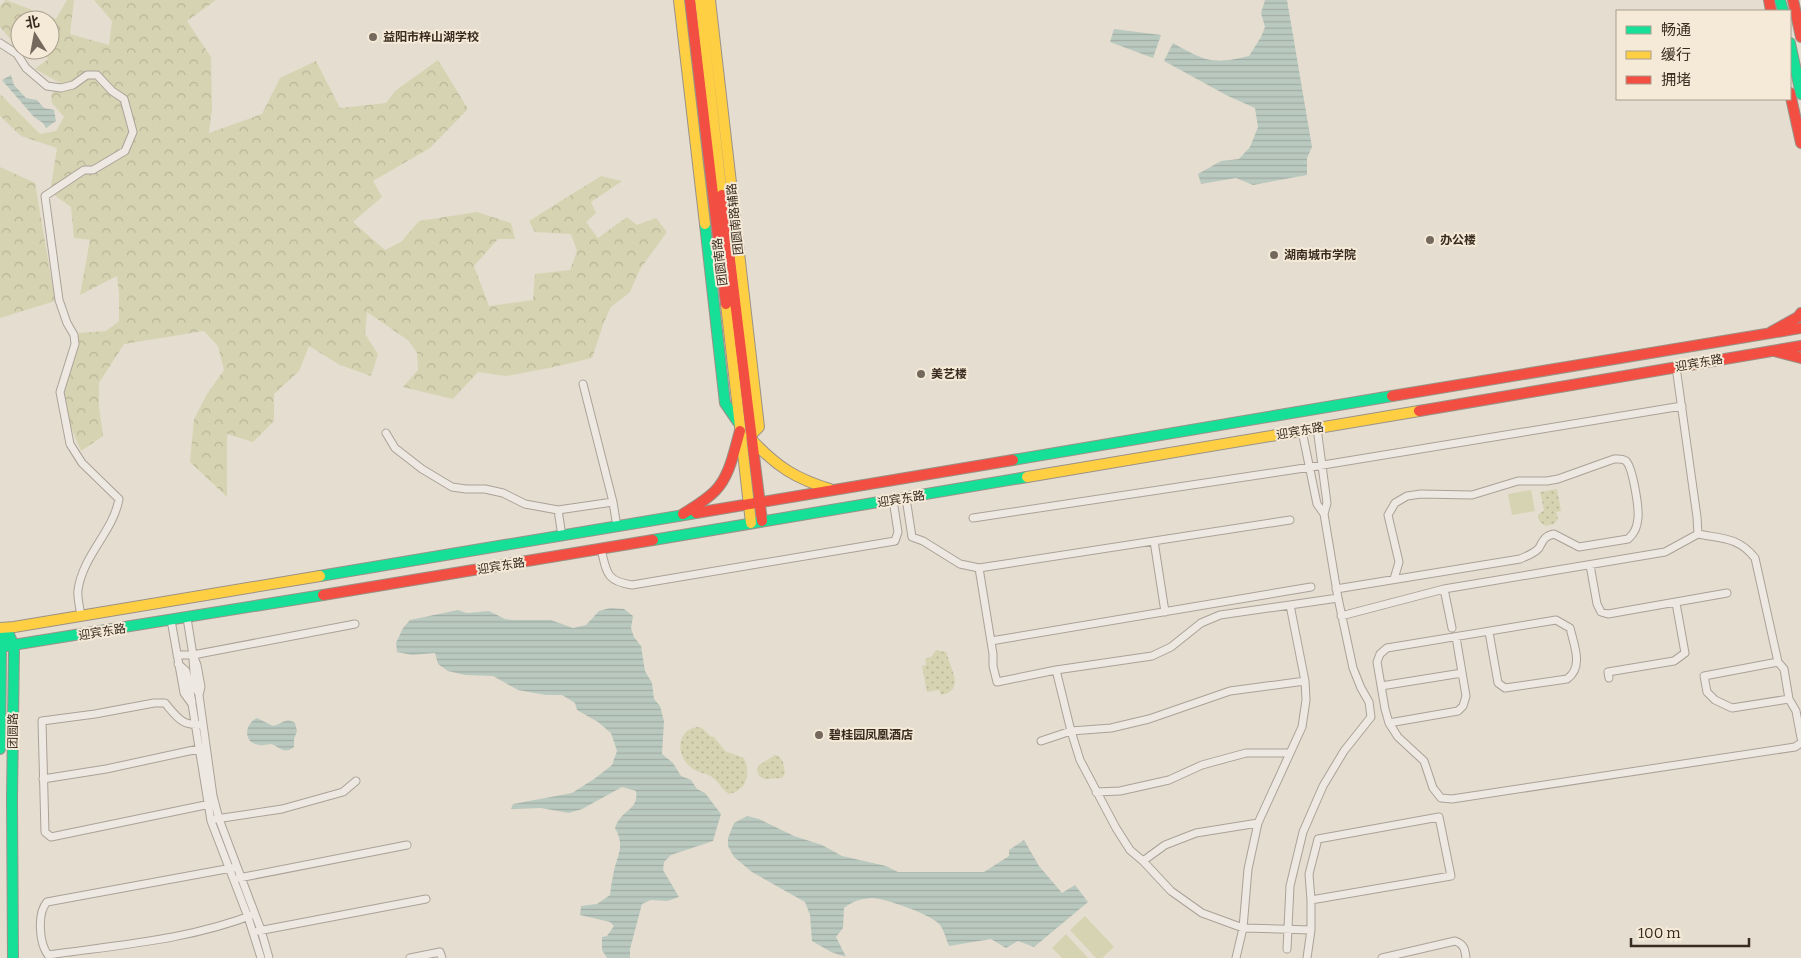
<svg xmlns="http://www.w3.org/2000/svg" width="1801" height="958" font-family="Bitter,'Noto Sans SC',serif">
<defs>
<pattern id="grass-dots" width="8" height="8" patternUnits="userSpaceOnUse" patternTransform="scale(1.25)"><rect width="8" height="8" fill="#d6d3b2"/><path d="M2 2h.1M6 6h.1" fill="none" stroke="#b8b599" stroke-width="1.8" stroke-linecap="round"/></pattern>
<pattern id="forest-crowns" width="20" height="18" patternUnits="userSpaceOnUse" patternTransform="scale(1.25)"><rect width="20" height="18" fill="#d6d3b2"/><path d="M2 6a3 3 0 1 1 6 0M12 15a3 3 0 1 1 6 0" fill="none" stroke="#b8b599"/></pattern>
<pattern id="water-rules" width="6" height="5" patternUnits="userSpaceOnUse" patternTransform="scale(1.25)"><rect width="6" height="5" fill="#bac9bf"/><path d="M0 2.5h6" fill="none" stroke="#a1ada4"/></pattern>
</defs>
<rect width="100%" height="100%" fill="#e5ddcf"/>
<path fill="url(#grass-dots)" d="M1557,489L1561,511L1556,512L1558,519L1554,524L1545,526L1539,521L1538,515L1544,510L1540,492Z
M936,650L946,652L954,675L955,682L953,689L948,693L941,695L939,690L927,692L922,666L926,665L925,659L931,657Z
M697,727L702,728L710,736L714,737L725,751L744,758C751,773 747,791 729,794C721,789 719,782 712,777C707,773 699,773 693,769C677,759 674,731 697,727Z
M775,755L780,757L783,762L785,773L782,778L765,779L759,776L757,770L759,765Z"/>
<path fill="url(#forest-crowns)" d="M6,0L56,19L67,0H74L70,34L109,45L112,21L94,0H216L187,21L211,57L212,109L209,133L262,114L280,78L316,61L340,108L386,103L395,91L438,60L468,109L430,148L373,181L382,197L353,222L385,250L401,242L419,221L477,212L511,223L515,239H498L474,266L489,306L533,300L535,274L570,270L577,251L571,234L535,232L529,221L601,176L622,181L591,202L596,213L586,222L598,238L627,217L637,225L656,218L667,232L640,269L630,292L611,307L604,322L592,358L554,367L506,376L478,372L453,399L403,387L418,370L417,353L409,341L367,312L365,334L378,354L371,376L340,365L309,346L299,371L274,394V421L253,442L227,434V497L190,462L194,419L207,394L224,370L218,346L204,331L124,344L99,383V407L103,436L81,451L63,408L66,378L75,356L79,333L106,331L119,321V293L117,276L80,295L90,240L74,238L71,207L50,192L57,148L21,136L0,116V94L40,134L56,131L64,117L52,103L51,95L60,83L35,69L48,59L42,50H50V20H20V44L14,43L0,27V6Z
M0,167L35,183L55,301L0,318Z"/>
<path fill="#d6d3b2" d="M1531,490L1535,511L1512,515L1508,494Z
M1085,916L1114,947L1102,958H1096L1070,930Z
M1066,934L1088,958H1062L1052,948Z"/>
<path fill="url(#water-rules)" d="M1265,0H1287L1312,147L1307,158V175L1253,185L1236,178L1201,184L1198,174L1221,161L1239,159L1250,147L1258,127L1255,108L1228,96L1164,61L1173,43C1205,61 1212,65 1249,56L1261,37L1265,27L1261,13Z
M1114,29L1161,35L1153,58L1110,42Z
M11,75L14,85L26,98L37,100L44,108L54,110L56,121L46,128L43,123L34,117L2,80Z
M610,608L624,609L633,616L631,628L634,637L641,646L645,671L652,683L654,699L660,706L664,721L662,754L673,763L681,776L691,780L697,789L705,793L721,814L713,841L671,855L664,862L663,870L679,897L667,901L651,900L642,904L630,949V958H607L602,950V937L607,936L614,926L610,922L580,915L581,906L597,904L610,895C611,887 612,879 614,871C618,853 625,846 615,828C621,809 639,811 636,791L622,787L582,809L569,813L541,808L511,809L513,804L572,793L594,779L612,765L617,751L611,733L598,722L577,710L575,703L562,695H546L518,690L493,676L465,675L448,671L438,664L435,653L412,655L397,652L396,643L403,628L410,620L458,610L467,613L489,611L505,619L513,620H551L573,628L586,625L599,611Z
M257,718L273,726C282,724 286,717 295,723L297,731L294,739V747C284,755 280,747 271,744C267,744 263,746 259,745C243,743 244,724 257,718Z
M747,816L759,819L794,836L822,845L842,856L886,866L898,872H984L1009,856V850L1024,840L1039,866L1062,893L1075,885L1088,902L1034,947L1018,941L1006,948L991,939L949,946C946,939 944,930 940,925C933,915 884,898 872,898C860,899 853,901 844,908L843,928L836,937L846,957L831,952L812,941L810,915L805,902L752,872L734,857L728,846V838L734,823Z"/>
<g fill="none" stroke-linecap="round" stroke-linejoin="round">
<g stroke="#aaa298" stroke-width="9">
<path id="street" d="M0,43L17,54L26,68L47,86L61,88L73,85L87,75H97L112,91L124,99L133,132L125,151L93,170H84L45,196L59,300L67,323L74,335L75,344L60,392L70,444L82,463L119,499C113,532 83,555 78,590C77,598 80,608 81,616
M583,384L613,502L617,527
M1302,431L1317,504L1324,514L1327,503L1317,428
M386,433L395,448L422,469L452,487L466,489H485L503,493L525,504L558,510L613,502
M906,498L912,537L923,541L960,564L979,568L993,654V666L997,682L1056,670L1152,656L1171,647L1201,623L1220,615L1290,605L1305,681L1306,700L1302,727L1258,823L1248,869L1243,928L1236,958
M558,510L562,536
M973,518L1311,467L1682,406
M1698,534C1723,539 1738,537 1755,558L1778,662L1784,669L1789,699L1796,711L1801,738
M1154,541L1165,612
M601,549C607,573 606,581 632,585L895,541L898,532L893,500
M1590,565L1597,604L1601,612L1608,614L1727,593
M979,568L1290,520
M1336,589L1520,559C1526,556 1534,554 1539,548C1543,541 1544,536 1554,534L1579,547L1628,539C1635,533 1637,527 1638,518C1639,508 1633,468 1626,461C1622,458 1619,459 1614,459L1558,479L1547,481H1518L1472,495L1421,494L1407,496L1395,503L1388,515L1399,562L1394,579
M1444,589L1452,628
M1290,605L1338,598
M1341,616L1444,589L1665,552L1698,534L1697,517L1676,367
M187,618L193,655L197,665L201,687L199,695L203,724L213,796L219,819L261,930L269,958
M171,620L184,693L192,704L211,821L248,917L261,958
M1489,632L1498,683L1505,688L1567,679C1584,667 1574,645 1570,628L1556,620L1387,648L1380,654L1377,662L1385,709L1389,723L1398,737L1424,761L1433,788L1441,798L1452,799L1795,747L1801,743
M991,641L1311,587
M177,655H193L355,624
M193,659L195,687L199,694
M1778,662L1704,676L1707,692L1715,700L1732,708L1789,699
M178,664L186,671L192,702
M1056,670L1071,731L1080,760L1116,828L1130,850L1143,861L1165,845L1196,833L1258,823
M1609,678L1608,672L1674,661L1685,653L1676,603
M1381,686L1462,673
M1389,723L1458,711L1463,706L1466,696L1456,637
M203,724C182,727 177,717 165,703H154L95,714L42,721L45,832L51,837L215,803
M1041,741L1071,731L1111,728L1149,719L1230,691L1305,681
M43,779L106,769L203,748
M1096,792L1120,791L1169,780L1202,765L1246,753H1290
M216,819L282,809L343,792L356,781
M1143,861L1171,891L1202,913L1243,928L1311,930V900L1309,874L1318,839L1439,817L1451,876L1311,900
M237,867L47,902C37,913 39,943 48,955C118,945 189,940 255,914
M239,878L407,845
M258,931L426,899
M1287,949L1290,886L1303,832L1323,786L1344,751L1371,717L1369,702L1361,688L1353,668L1338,598L1324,514
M410,958L440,952L442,958
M1307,958L1311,930
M1382,958L1455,941C1464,944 1465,949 1466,958"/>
</g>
<g stroke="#9a9288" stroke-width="12">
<path id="fast" d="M1780,0L1783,11
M1790,43L1801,94
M705,224L725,403L738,422
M1013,460L1392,396
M653,540L1027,477
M320,576L696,513
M6,628L14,646L12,799L13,958
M0,647L323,595
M0,749L1,647L6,628"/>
</g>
<g stroke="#9a9288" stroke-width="12">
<path id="slow" d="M679,0L705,224
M700,0L722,195
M710,0L759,427L751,435
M726,304L751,523
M752,440C776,466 796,479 830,489
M1027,477L1419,411
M0,628L14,627L320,576"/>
</g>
<g stroke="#9a9288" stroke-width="12">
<path id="jam" d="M690,0L726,304
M1769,0L1771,11
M1793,0L1801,37
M1790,93L1801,143
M722,195L762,521
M1771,332L1798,317L1801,313
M1774,351L1801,358
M1392,396L1801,328
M1419,411L1801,346
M696,513L1013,460
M683,514C694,507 705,501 715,491C730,476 734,451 740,431
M323,595L653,540"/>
</g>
<use href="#street" stroke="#ede8e1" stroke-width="7"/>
<use href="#fast" stroke="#16e098" stroke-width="10"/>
<use href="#slow" stroke="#ffcf43" stroke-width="10"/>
<use href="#jam" stroke="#f24e42" stroke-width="10"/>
</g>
<g fill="#75695d" stroke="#f5ead7" stroke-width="2">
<circle cx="373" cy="37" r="5"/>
<circle cx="1430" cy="240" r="5"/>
<circle cx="1274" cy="255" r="5"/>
<circle cx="921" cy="374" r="5"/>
<circle cx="819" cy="735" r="5"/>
</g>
<g text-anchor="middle" stroke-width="4" stroke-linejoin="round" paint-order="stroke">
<g font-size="12" font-weight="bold" fill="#392b20" stroke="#f5ead7" text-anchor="start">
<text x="383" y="41">益阳市梓山湖学校</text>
<text x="1440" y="244">办公楼</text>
<text x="1284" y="259">湖南城市学院</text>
<text x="931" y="378">美艺楼</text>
<text x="829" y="739">碧桂园凤凰酒店</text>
</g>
<g font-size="12" fill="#392b20" stroke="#f5ead7">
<text transform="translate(735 219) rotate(-96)" y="4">团圆南路辅路</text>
<text transform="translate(720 262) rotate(-97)" y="4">团圆南路</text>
<text transform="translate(1699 363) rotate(-10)" y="4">迎宾东路</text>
<text transform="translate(1300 431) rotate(-10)" y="4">迎宾东路</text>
<text transform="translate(901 499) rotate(-9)" y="4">迎宾东路</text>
<text transform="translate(501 566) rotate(-9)" y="4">迎宾东路</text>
<text transform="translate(102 632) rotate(-9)" y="4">迎宾东路</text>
<text transform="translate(13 731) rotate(-89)" y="4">团圆路</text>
</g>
</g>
<rect x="1616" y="10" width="175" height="90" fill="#f5ead7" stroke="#aa9e8e"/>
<rect x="1626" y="26" width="25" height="8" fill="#16e098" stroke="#aa9e8e"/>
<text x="1661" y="35" font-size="15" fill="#392b20">畅通</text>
<rect x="1626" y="51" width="25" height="8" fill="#ffcf43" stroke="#aa9e8e"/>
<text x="1661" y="60" font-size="15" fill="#392b20">缓行</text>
<rect x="1626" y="76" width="25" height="8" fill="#f24e42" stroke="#aa9e8e"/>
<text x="1661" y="85" font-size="15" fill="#392b20">拥堵</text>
<g transform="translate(35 35) rotate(349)"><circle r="24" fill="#f5ead7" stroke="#aa9e8e"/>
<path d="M0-4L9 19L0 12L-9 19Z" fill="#75695d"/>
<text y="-8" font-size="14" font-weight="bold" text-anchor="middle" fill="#392b20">北</text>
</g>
<path d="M1631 938v8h118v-8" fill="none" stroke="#392b20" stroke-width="2.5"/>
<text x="1638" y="938" font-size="15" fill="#392b20" stroke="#f5ead7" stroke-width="4" paint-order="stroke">100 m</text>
</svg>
